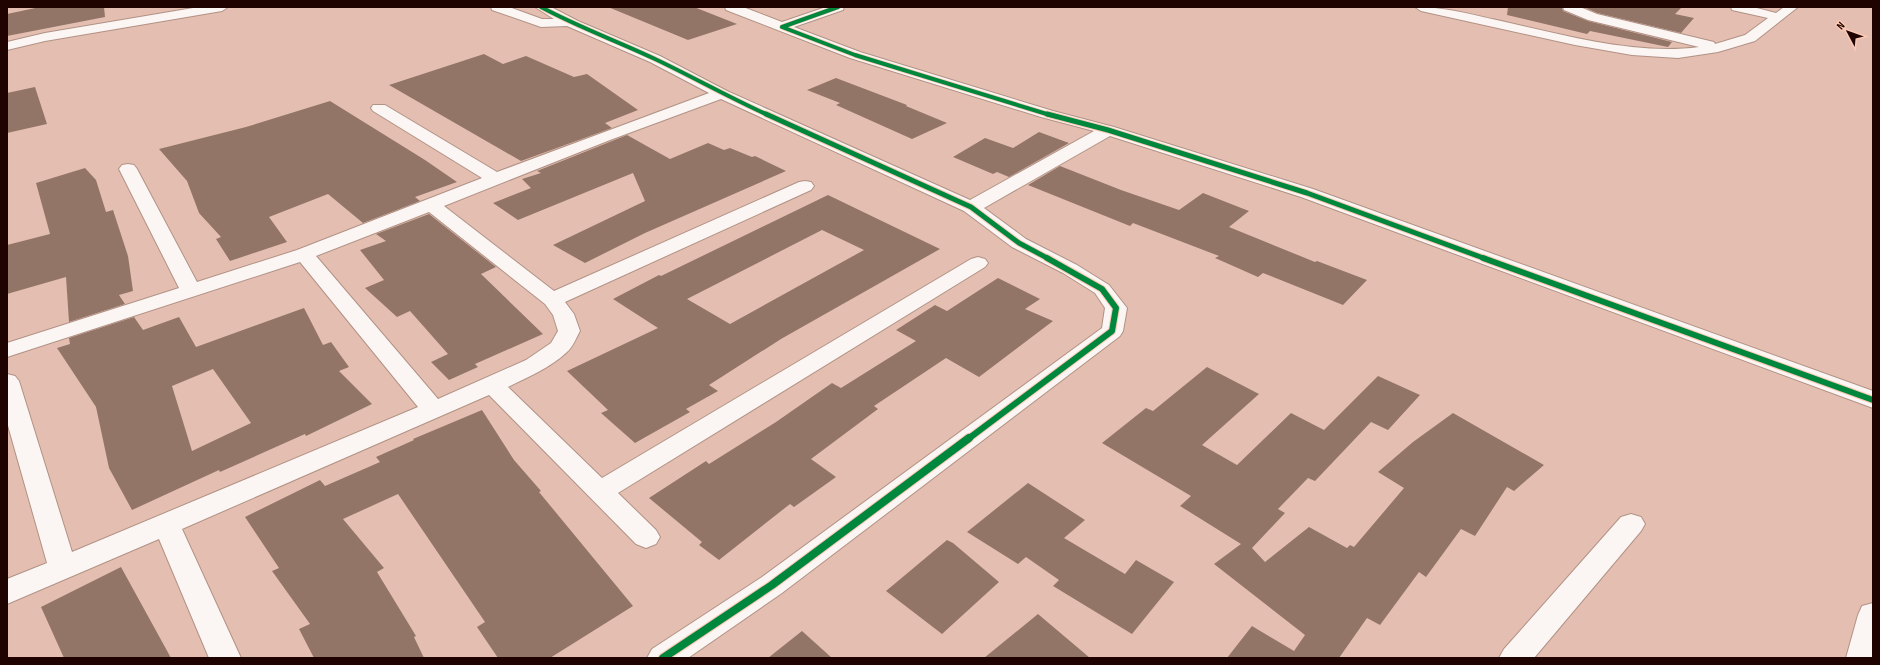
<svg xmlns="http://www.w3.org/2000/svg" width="1880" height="665" font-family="'Sofia Sans Condensed',sans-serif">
<rect width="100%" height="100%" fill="#e4bfb1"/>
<path fill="#937568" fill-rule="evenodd" d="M40,7H104L105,17L7,36V14Z
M608,7H694L737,24L688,40Z
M1508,7H1562L1563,11L1588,21L1672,42L1668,47L1590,31L1587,34L1507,15Z
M1584,7H1682L1675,14L1694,18L1681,33L1597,13Z
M484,54L503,64L526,56L574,77L587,74L638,110L605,123L612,128L521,161L389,85Z
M836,78L907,105L906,106L947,123L912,139L836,105L840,103L807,90Z
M35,87L47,124L7,133V93Z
M330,101L425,160L457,182L415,197L420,201L363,223L328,194L269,217L287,242L230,261L216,239L221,237L199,213L187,181L159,149L246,127Z
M1039,132L1069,143L1009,177L997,172L993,174L953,157L985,138L1013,148Z
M627,135L670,159L708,143L724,150L730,148L752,157L755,156L786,171L645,233L585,263L553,245L645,201L633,173L518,220L493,203L531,188L522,179L541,173L537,171Z
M1060,166L1121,190L1179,210L1203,193L1249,211L1229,227L1315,262L1317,261L1367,280L1343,305L1263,273L1258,277L1215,258L1219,256L1133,223L1130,226L1028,185Z
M85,168L96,180L106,212L113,210L128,256L133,291L119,295L125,304L69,322L66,277L7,294V245L50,234L36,183Z
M828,195L940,249L781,339L709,385L718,391L686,409L690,412L635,443L601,413L608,410L567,371L658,328L613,299L659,275L661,276ZM822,230L864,250L730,324L687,299Z
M429,214L496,267L481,274L543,334L475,364L478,367L449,380L431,362L448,354L410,311L397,317L365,288L384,280L360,250L386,241L376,234Z
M998,278L1040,299L1025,309L1053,321L979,377L946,358L874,406L878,409L811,459L836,477L794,507L790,504L719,560L699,545L702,542L649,498L706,461L709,464L776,422L832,383L841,388L916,341L896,330L935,305L947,311Z
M304,308L323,345L331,342L349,367L339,371L372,404L306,436L305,434L220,472L219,470L132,510L109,468L96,407L57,348L70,344L69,338L134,317L143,330L179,317L196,347ZM213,369L251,423L192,451L172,386Z
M1207,367L1259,394L1202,445L1237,465L1291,413L1324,430L1378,376L1420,395L1388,430L1371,422L1315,481L1308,478L1278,509L1285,513L1252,548L1265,562L1309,527L1347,548L1350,545L1354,547L1404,488L1378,472L1413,442L1453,413L1544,465L1514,491L1507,487L1475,536L1461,529L1426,577L1419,572L1380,625L1367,618L1339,658H1227L1252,626L1294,651L1305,635L1214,564L1241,544L1180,506L1191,496L1102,443L1146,408L1153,411Z
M482,410L514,460L541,491L539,492L633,606L550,658H498L477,627L485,622L398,494L343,519L384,568L377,572L416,636L414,637L424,658H314L299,629L310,624L272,571L279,568L245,517L320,480L325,486L380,462L376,457L414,440L413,439Z
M1028,483L1085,520L1064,538L1125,574L1136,560L1174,582L1132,634L1053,586L1059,580L1026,557L1018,564L967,532Z
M947,540L953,543L999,582L942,634L886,591Z
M121,567L171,658H64L41,607Z
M1038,614L1090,658H984Z
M802,631L832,658H768Z"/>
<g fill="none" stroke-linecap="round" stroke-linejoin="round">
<g stroke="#b19285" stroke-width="2">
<path id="minor" d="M199,7H228L222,11L45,41L7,50V42L45,33Z
M491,7H509L542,19H554L535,7H551L578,21L660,56L727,91L970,200L1094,131L1041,117L850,58L726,10L725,7H743L782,22L826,7H844L843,10L794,27L860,52L1053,111L1114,127L1313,189L1873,391V408L1301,197L1110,136L984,208L1026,239L1077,265L1109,285L1127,308L1123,331L1120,336L782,593L688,658H647L652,649L762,577L1102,328L1105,308L1095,293L1063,273L1012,247L964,211L721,99L610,140L444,206L554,291L799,182L805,181L811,182L814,186L811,190L565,302L574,314L580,331C576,338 573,347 567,352C550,368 528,377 508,387L602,478L971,259L978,257L985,259L988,263L985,267L618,493L656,530L660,537L656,544L646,548L636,544L489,395L182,529L241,658H209L159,539L7,604V579L47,563L7,422V374L15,376L19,381L72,552L418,407L300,262L7,357V343L179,288L119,169L122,165L128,164L134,165L137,169L197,282L297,250L482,178L373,111L371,108L373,105H385L497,172L709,93L650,62L567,26L541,27L492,10ZM429,212L545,304L553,315L558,331L551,343L526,360L438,399L316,256Z
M1415,7C1443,7 1465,13 1492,19C1556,33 1634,56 1699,47L1588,20L1564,10L1563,7H1580L1597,14L1714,42L1715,44L1745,35L1768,18L1732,10L1731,7H1753L1776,13L1784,7H1798L1755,41L1718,52L1678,58L1632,55L1575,45L1421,11Z
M1631,514L1641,517L1645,524L1641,531L1534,658H1499L1504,649L1621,517Z
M1873,603V658H1846L1858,615L1862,606Z"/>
</g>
<use href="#minor" fill="#fbf5f3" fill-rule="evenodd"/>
<g stroke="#fcc8b3" stroke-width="5.5">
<path id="cycleway-far3" d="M541,7C578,27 617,41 655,59C693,77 730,98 768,115
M838,7L782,27L855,55L1050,115"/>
</g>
<g stroke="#fcc8b3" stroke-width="7">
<path id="cycleway-far2" d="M766,114L971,207L1019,243L1049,259
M1047,114L1108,130L1307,193L1486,259"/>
</g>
<g stroke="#fcc8b3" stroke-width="8">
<path id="cycleway-far1" d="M1483,258L1873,400
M968,439L1112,331L1116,308L1102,289L1047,258"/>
</g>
<g stroke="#fcc8b3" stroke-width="10">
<path id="cycleway" d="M663,658L772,585L969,438"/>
</g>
<use href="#cycleway-far3" stroke="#00873e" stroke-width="4"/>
<use href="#cycleway-far2" stroke="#00873e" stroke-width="5"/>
<use href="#cycleway-far1" stroke="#00873e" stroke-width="6"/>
<use href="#cycleway" stroke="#00873e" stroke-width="8"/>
</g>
<rect width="1880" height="665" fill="none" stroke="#1e0300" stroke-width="16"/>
<g transform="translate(1848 32) rotate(311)" stroke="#fcc8b3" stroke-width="3" paint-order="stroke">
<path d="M0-3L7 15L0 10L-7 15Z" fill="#1e0300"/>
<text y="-6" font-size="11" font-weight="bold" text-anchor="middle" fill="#1e0300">N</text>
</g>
</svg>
